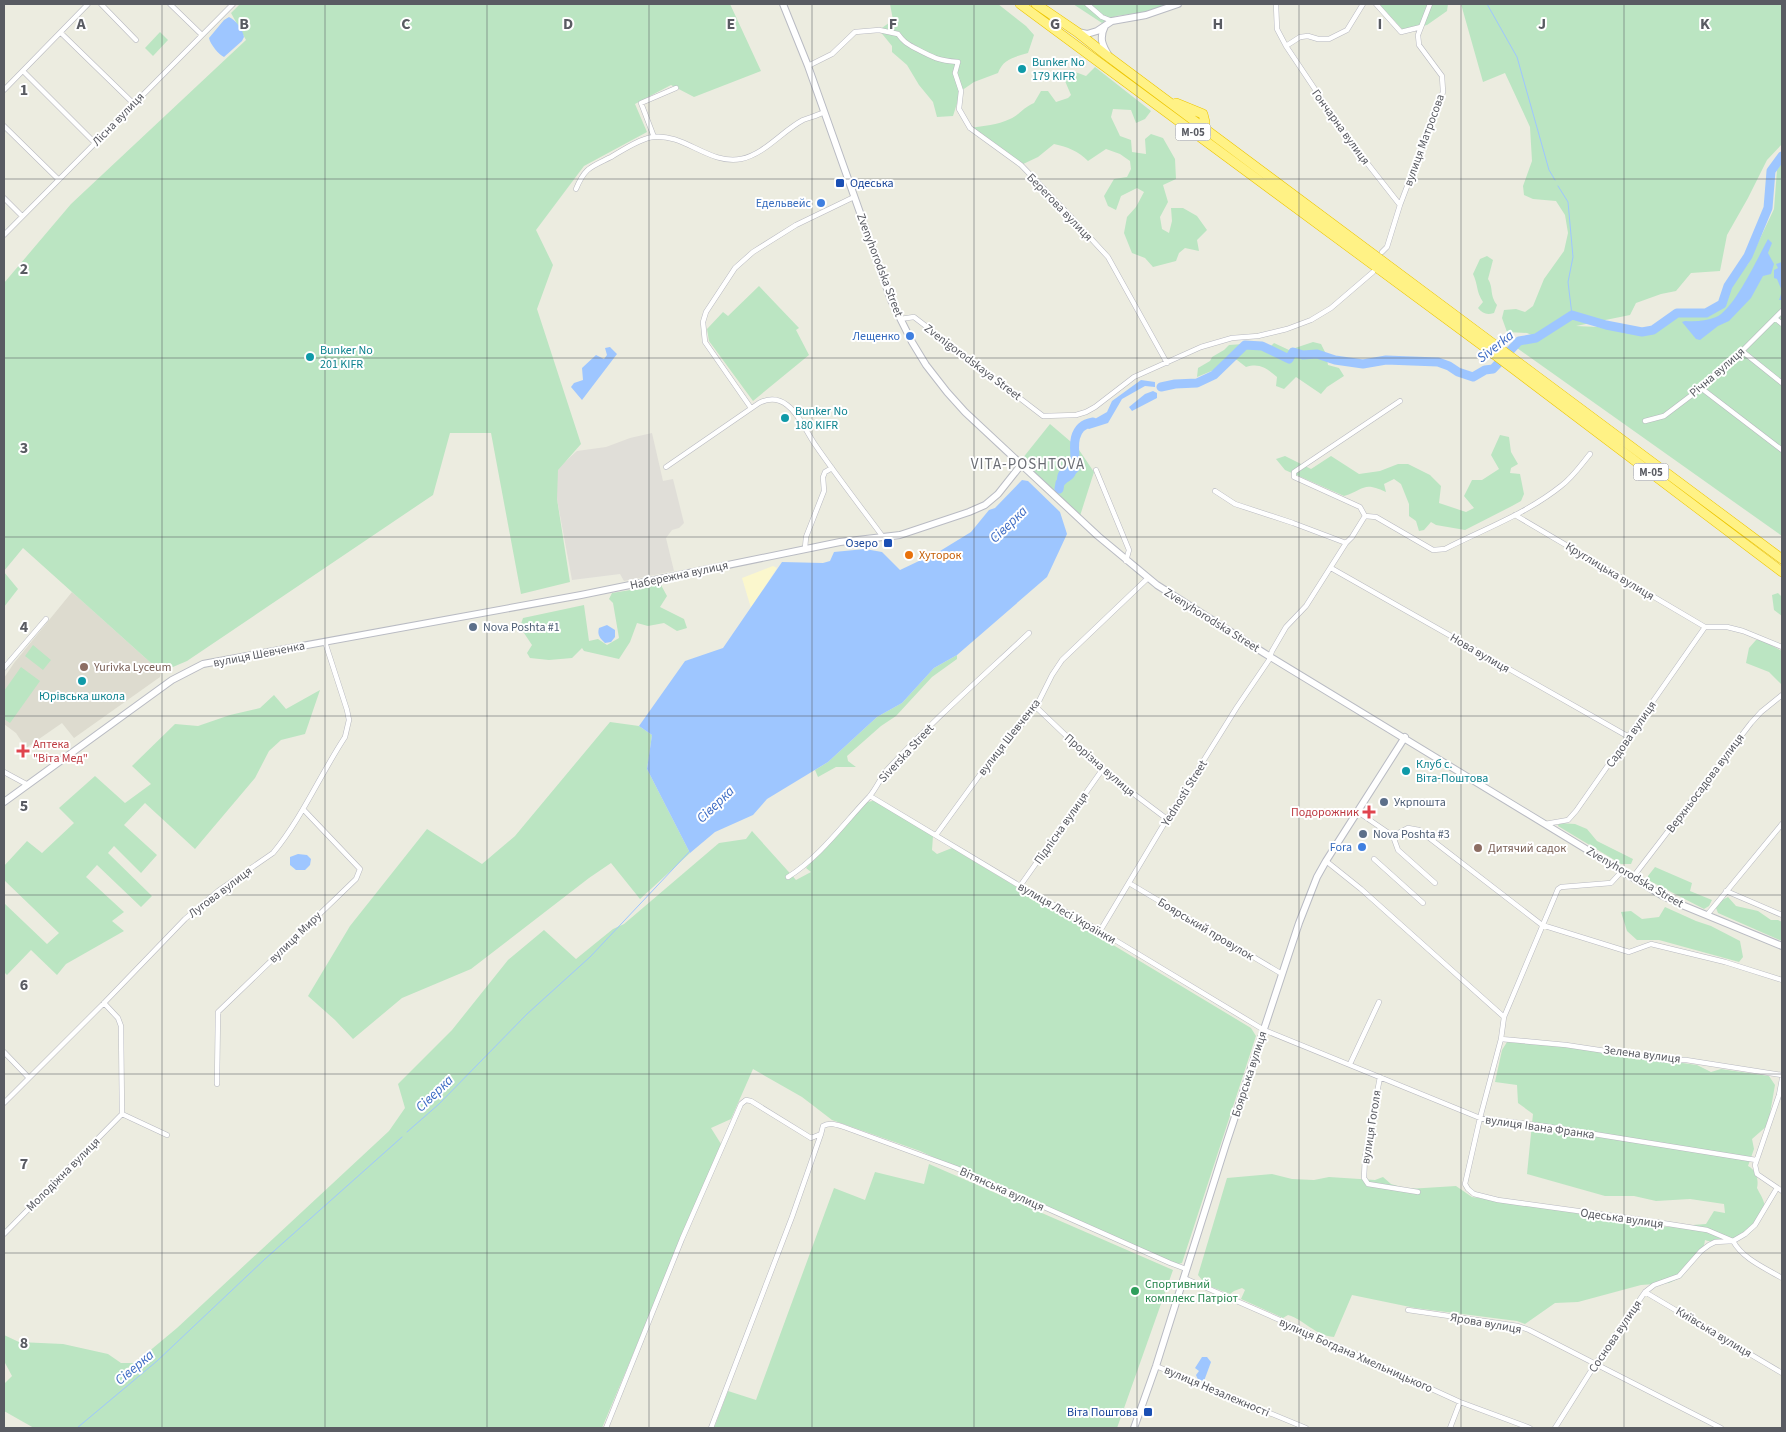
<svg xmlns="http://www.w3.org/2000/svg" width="1786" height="1432" font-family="'Source Sans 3',sans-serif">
<rect width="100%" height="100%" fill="#ecece0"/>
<path fill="#e0ded8" d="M652,433L663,481L673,479L684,523L679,528L672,530L666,538L674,571L624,581L620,574L572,580L557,499V469L577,451L606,447L630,438Z"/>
<path fill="#dddbcf" d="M72,592L161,672L160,677L74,738L62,723L26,748L16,733L4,724V678L14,663Z"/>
<path fill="#bbe5c2" d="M240,4H730L761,71L694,97L671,85L635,104L647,132L584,166L536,230L553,265L537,309L581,444L558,470L557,499L570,582L521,594L491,433H450L433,495L187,661L161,672L23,548L4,571V283L71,204L246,40L231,13Z
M890,4H998L1026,26L1034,35L1028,53C1014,57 1003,59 998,73L974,82L961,91L953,116L937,117L933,102L919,85L907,65L892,52V46L879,30L893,20Z
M1073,4H1170L1146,12L1116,16L1102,23Z
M1379,4H1448L1447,11L1427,25L1403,30Z
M1461,4H1782V144L1767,160L1748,198L1727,235L1720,271L1691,273L1676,291L1661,294L1636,303L1630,315L1576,326L1598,327L1638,334L1653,332L1677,317L1707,316L1724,307L1734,281L1748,264L1774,209L1777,170L1782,163V536L1517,348L1519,341L1534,336L1527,333L1507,332L1502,318L1504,310L1516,309L1525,312L1533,306L1544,279L1564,251L1568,233L1565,215L1556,201L1533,199L1524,195L1523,186L1532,161L1530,127L1505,73L1483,82Z
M160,32L168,40L153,56L145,48Z
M1095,67L1151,111L1145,119L1136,123L1131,110L1113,109L1111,117L1120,136L1131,140L1132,152L1146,154L1145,139L1151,134L1163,138L1175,159L1176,179L1163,185L1168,202L1160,217L1162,229L1169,233L1172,221L1171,208H1183L1197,216L1207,230L1197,240L1199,251L1185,248L1179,253L1176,261L1153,267L1145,258L1132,253L1124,233L1127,217L1136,207L1144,192L1137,188L1121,196L1116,210L1108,206L1104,196L1114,179L1127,177L1131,169L1130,161L1120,154L1106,149L1088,161C1078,151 1068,147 1054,144L1038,157L1021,165L970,128C984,126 997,125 1010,119C1019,115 1024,107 1034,103L1041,91H1048L1056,102L1068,98L1071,95L1065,81L1070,70L1086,76Z
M1487,256L1493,260L1488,279C1494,289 1489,294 1497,305L1494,313C1487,315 1483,314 1478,308L1483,302C1476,292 1478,284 1473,274L1480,259Z
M759,286L799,328L796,330L809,355L753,401L709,341L707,329L723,312L728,316Z
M1313,342L1321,344L1326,354L1328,365L1339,368L1344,376L1327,387L1321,394L1296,377L1284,389L1276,386L1277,377C1266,368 1260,363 1246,367L1237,360H1226L1214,370L1197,377L1198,368L1210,361L1212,357L1224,350L1229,345L1258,343L1270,347L1274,343L1289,350Z
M1050,424L1077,447L1094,472L1079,519L1022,459Z
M1500,435L1509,437L1511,452L1518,464L1511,468L1510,473L1520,474L1524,494L1521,501L1512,506L1465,530L1436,525L1431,522L1424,530L1419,531L1416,521L1409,516V504L1401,484L1394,479L1384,484L1386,492C1362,481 1365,490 1344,496L1285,470L1276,459L1285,456L1311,469L1331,456L1359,474L1380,471L1398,464H1408L1430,475L1441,486L1439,503L1466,512L1474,508L1464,496L1472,480H1482L1499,469L1491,455Z
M4,572L18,589L4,607Z
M661,585L667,596L660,607L684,619L687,628L677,631L664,623L648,626L637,623L630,642L619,659L584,651L582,648L572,658L549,660L530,658L527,653L532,645L520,627L523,618L584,605L589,641L598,639L607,645L619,638L613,603L609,599L612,593Z
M1778,593L1782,597V616L1774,610L1772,595Z
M1756,640H1761L1782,651V685L1769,672L1746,663L1749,648Z
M33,645L51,660L43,670L25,656Z
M957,655V659L932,677L896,716L881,726L847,756L848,761L856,767H836L818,777L815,770L828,762L877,717L902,703L934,668Z
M21,667L40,681L10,723L4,719V691Z
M320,690L305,734L281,740L269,751L255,778L195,849L145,803L124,825L157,855L141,873L114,846L108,853L152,896L141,907L97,865L86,877L124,912L112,921L124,931L66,964L57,975L31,950L7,975L4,972V903L47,944L59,933L4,880V866L27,841L42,853L74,823L59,808L95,776L125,803L151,784L132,766L175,724L198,726L230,715L260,708L274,695L286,709Z
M610,722L639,726L652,735L647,769L690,853L640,899L611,863L589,878L471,969L402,998L353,1039L335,1020L308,996L350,926L427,829L482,864L515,836Z
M876,800L933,836L932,850L937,854L952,848L1251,1028L1256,1036L1182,1263L1171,1266L920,1151L832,1120L802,1097L753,1069L731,1119L711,1128L721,1144L602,1428H34L4,1411V1384L12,1376L4,1361V1335L19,1342L63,1344L108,1354L121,1363H135L177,1328L389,1131L405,1108L398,1084L452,1030L508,960L544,930L576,959L613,929L624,924L719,843L746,839L752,831L796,880L811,872L806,868L864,803Z
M1559,823L1575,824L1587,829L1597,841L1633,859L1631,864H1621L1558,826Z
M1655,867L1692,883L1690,891L1712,900L1709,906L1704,909L1648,880V876Z
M1728,897L1736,906L1758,911L1771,920H1778L1782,922V941L1718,913L1716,908L1722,900Z
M1665,907L1696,921L1711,926L1740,941L1743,957L1739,962L1659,940H1637L1627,931L1621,912L1631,911L1642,919L1659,917Z
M1507,1042L1566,1047L1697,1065L1711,1072L1721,1069L1769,1076L1775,1085L1768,1125L1752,1139L1754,1149L1748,1166C1756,1170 1759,1179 1757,1188C1761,1196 1767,1204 1764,1213C1762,1219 1754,1229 1750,1233C1742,1240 1714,1244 1705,1240C1703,1258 1689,1262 1682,1277L1669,1283L1641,1285L1578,1302L1555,1303L1525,1324L1517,1321L1415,1308L1352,1295L1334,1337C1314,1335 1305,1320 1288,1315L1283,1318L1241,1299L1245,1290L1242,1288L1234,1291L1230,1294L1206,1285L1198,1275L1227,1178L1272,1174L1292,1179L1314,1180L1329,1177L1375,1180L1383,1177L1391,1184L1408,1189L1456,1186L1472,1197L1667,1227L1706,1224L1714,1211L1725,1213L1724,1204L1690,1199L1656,1201L1634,1196H1605L1527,1174L1533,1114L1518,1103L1517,1085L1495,1082L1502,1050Z
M929,1164L1173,1270L1117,1428H714L728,1391L756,1400L834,1188L865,1200L875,1172L924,1184Z"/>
<path fill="#fbf7cd" d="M773,566L777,568L751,608L742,578Z"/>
<path fill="#9ec6ff" d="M229,17C236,20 243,30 244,37L242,41L224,57C219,55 210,44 209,38L224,20Z
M1768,239L1772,243L1768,253L1774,264L1771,274L1763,276L1751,298L1729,321L1718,326L1700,340L1696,339L1682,322L1685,321C1695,322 1706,321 1716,317C1734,310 1758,257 1768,239Z
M1782,262V300H1779L1782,291L1777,279L1774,278V270L1778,268L1776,264Z
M610,347L617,354L582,400L571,387L574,383L583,380L582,368L596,355L604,359L607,355L605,348Z
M1141,380L1155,382V387L1145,386L1122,399L1108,423L1089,429L1082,426L1081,423L1090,419L1093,420L1107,412L1112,401Z
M1153,391L1157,393V398L1132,411L1129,407L1145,394Z
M1069,464L1076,467C1077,477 1072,480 1063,484L1057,481C1057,472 1060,468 1069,464Z
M1022,480L1028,481L1060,512L1067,534L1047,577L957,655L934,668L902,703L877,717L828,762L767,799L753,815L715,832L690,853L647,769L652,735L639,726L685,661L723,648L782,562L823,563L830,561L834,552L865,549L882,552L900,570L940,551L971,532L989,510L995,508Z
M607,625L615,630V637L611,642L605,643C600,638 597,635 599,628Z
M298,854L307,855L311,859L310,865L305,870H296L290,865V857Z
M1202,1357H1207L1211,1362L1204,1381L1198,1380L1196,1375L1199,1371L1195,1368Z"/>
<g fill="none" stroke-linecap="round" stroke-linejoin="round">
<path stroke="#9ec6ff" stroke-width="1" d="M1487,4L1517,57L1549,170L1555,180
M1558,186L1568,202L1573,257L1568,282L1572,315
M407,1132L439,1104L527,1014L590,957L690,851
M77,1428L157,1361L265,1259L402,1137"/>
<path stroke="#9ec6ff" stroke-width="9" d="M1161,387L1175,384L1197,383L1214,375L1245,345L1262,346L1289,359L1293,352L1303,355L1317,354L1335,360L1363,364L1386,360L1438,362L1449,366L1458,372L1473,377L1485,370L1493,369L1519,341L1536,338L1572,315L1606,325L1642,332L1653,330L1677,313H1706L1722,304L1728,286L1748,256L1768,208L1771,171L1782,156
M1059,489L1060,483L1076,467C1074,449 1070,426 1093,422"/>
<g stroke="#b8b9c0" stroke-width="5.5">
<path id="street" d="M101,4L136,40
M170,4L202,35
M1087,4L1102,17L1112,21
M1276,4L1277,29L1286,46L1349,140L1400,205
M1376,4L1401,32L1421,27
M61,33L133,103
M1286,46L1300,37L1308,36L1318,39H1329L1347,30L1363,4
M808,66L832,54L855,32L879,30L898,34C903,41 906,43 913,47C932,57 936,60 958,62L955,73L961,91L959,109L970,128L1021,165L1072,218L1108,257L1167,363
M23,71L95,143
M4,90L88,4
M4,126L58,179
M654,137L641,103L676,88
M576,189C585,167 591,167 611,157C623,150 639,139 653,137C684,133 709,165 741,159C765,154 782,131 803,120C810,117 817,116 824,112
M4,198L22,216
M4,235L233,4
M1382,252L1387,247L1400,205L1443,92L1442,76L1419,45L1418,35L1430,4
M900,319L914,317L1043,416L1076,415L1086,412L1095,407L1134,377L1201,347L1232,338L1258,336L1287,329L1311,320L1331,308L1373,272
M1776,319L1782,324
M1742,351L1782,383
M1701,388L1782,450
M751,408L705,342L703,322L706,312L735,268L753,252L796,225L854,197
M1645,421L1664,416L1701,388L1708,380L1742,351L1782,311
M666,467L759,403C769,398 778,398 787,405C799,414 806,431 814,443C836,475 860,506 883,537
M1096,470L1129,550L1126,561
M1215,491L1235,504L1293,523L1346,543
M1515,515L1705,627H1727L1743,631L1782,647
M1365,516L1360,507L1294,477V472L1400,401
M805,548L806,537L824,491L823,477L825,472L832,468
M1331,568L1629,737
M4,668L46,619
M1036,707L1102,770L1167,819
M4,772L28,785
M870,796L1020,886L1100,931L1264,1030L1480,1118L1544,1126L1756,1160
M1358,812L1393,836L1408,828L1419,830L1542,925L1629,952L1651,944L1725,962L1782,980
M1545,824L1568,820L1576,811L1705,627
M936,835L979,776L1036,707L1052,675L1062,660L1148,578
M1393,836L1398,850L1435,883
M1374,859L1423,903
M1326,861L1361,889L1504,1017L1501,1039L1566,1045L1665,1060H1686L1782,1075
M788,877C820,857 844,823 869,797C876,789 880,779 886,771C931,722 981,678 1029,633
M1633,877L1751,723L1761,712L1782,695
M1129,883L1282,974
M1020,886L1102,770
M1726,891L1782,915
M1707,915L1782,824
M1100,931L1167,819L1237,707L1269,660L1272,651L1286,627L1306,606L1346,543L1352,537L1365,516L1376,517L1433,550L1445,549C1484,529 1526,514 1561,486C1572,478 1581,465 1590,454
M1504,1017L1558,889L1561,887L1611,883L1622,871
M1501,1039L1480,1118L1465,1184L1468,1189L1474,1194L1498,1200L1643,1220L1707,1230L1733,1241C1743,1259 1765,1268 1782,1278
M4,1052L29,1078
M1350,1064L1379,1002
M1380,1077L1365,1157L1364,1178L1368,1184L1418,1192
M1782,1079L1779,1095L1755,1165L1757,1174L1782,1191
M217,1084L218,1012L356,879L360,869L303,809
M4,1103L104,1003L185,919L218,891L273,853C302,818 320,775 345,737L349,720L347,710L325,642
M122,1114L167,1135
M4,1234L122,1114L121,1026L118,1018L104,1003
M1184,1278L1305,1331L1460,1402L1530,1428
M1645,1292L1782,1373
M1408,1310L1518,1326L1529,1330L1721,1428
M1156,1366L1306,1428
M606,1428L682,1239L741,1104L746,1100L751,1101L811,1138L821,1134L823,1126C830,1122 837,1125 844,1127L956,1168L1170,1263L1186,1269
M711,1428L792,1217L821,1134
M1450,1428L1460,1402
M1555,1428L1596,1363L1645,1292L1654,1285L1679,1276L1701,1251L1709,1245L1715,1242L1733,1241L1745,1234L1755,1225L1777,1188"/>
</g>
<g stroke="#b9bbc3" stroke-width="8">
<path id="secondary" d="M783,4L808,66L891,300L912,342L926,365L947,392L965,412L1098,536L1157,585L1264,653L1663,896L1682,905L1782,946
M1105,26C1099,38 1102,45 1109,56
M1078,32L1087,34L1097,31L1112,21L1146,15L1178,4
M4,802L172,680L203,664L581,595L840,542L900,535L969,512L985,505L998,494L1021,465
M1134,1428L1156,1366L1226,1144L1299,923L1317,877L1326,861L1405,737"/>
</g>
<g stroke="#edc500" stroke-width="10">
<path id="highway" d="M1020,4L1487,349L1782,572
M1036,4L1077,32L1106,55L1782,559
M1176,103L1203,114L1205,122L1204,127"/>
</g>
<use href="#street" stroke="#fff" stroke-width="4.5"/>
<use href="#secondary" stroke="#fff" stroke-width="6"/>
<use href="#highway" stroke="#fff285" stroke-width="9"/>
</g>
<path fill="none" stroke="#595b62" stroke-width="1" stroke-opacity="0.55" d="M162,4V1428M325,4V1428M487,4V1428M649,4V1428M812,4V1428M974,4V1428M1137,4V1428M1299,4V1428M1461,4V1428M1624,4V1428M4,179H1782M4,358H1782M4,537H1782M4,716H1782M4,895H1782M4,1074H1782M4,1253H1782"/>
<g fill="#0f9aa8" stroke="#fff" stroke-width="2">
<circle cx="1022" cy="69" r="5"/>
<circle cx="310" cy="357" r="5"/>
<circle cx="785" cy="418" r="5"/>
<circle cx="82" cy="681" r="5"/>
<circle cx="1406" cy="771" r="5"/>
</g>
<g fill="#1a4fb4" stroke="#fff" stroke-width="2">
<rect x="835" y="178" width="10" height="10" rx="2.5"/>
<rect x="883" y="538" width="10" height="10" rx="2.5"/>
<rect x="1143" y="1407" width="10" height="10" rx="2.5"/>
</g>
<g fill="#3f7fe0" stroke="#fff" stroke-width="2">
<circle cx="821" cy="203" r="5"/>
<circle cx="910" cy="336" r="5"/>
<circle cx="1362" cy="847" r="5"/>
</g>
<circle fill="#e8710a" stroke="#fff" stroke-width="2" cx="909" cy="555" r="5"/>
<g fill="#5c6f8a" stroke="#fff" stroke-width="2">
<circle cx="473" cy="627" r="5"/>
<circle cx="1384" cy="802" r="5"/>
<circle cx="1363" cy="834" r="5"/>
</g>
<g fill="#8d6e63" stroke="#fff" stroke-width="2">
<circle cx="84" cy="667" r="5"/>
<circle cx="1478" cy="848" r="5"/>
</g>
<g fill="#e0444e" stroke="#fff" stroke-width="2">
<path d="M20.5 743.5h5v5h5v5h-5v5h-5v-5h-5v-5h5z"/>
<path d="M1366.5 804.5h5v5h5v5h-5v5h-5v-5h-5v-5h5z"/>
</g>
<circle fill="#2e9e5b" stroke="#fff" stroke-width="2" cx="1135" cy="1291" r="5"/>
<g text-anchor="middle" stroke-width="4" stroke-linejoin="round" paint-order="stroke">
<g fill="#fff" stroke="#8b8c91" stroke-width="1">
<rect x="1175.5" y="123.5" width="35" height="17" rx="4"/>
<rect x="1633.5" y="463.5" width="35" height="17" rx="4"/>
</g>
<g font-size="11" font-weight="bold" fill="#595b62">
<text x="1193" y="136">М-05</text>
<text x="1651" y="476">М-05</text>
</g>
<g font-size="12" fill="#0d838f" stroke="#fff" text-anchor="start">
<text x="1032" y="66">Bunker No<tspan x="1032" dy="14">179 KIFR</tspan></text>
<text x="320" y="354">Bunker No<tspan x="320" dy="14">201 KIFR</tspan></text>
<text x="795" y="415">Bunker No<tspan x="795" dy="14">180 KIFR</tspan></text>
<text x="82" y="700" text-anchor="middle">Юрівська школа</text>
<text x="1416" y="768">Клуб с.<tspan x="1416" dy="14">Віта-Поштова</tspan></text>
</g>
<g font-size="12" fill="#595b62" stroke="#fff">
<text transform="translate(118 119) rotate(-46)" y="4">Лісна вулиця</text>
<text transform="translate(1341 127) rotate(54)" y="4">Гончарна вулиця</text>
<text transform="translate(1424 140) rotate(-70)" y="4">вулиця Матросова</text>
<text transform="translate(1060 207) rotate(46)" y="4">Берегова вулиця</text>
<text transform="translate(880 265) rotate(69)" y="4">Zvenyhorodska Street</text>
<text transform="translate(973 362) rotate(37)" y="4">Zvenigorodskaya Street</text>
<text transform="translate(1717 372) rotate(-41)" y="4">Річна вулиця</text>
<text transform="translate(1610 571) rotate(31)" y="4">Круглицька вулиця</text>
<text transform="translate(679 575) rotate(-12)" y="4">Набережна вулиця</text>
<text transform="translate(1212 620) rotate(32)" y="4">Zvenyhorodska Street</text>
<text transform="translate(1480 653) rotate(30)" y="4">Нова вулиця</text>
<text transform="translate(259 654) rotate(-11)" y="4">вулиця Шевченка</text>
<text transform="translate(1631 734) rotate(-55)" y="4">Садова вулиця</text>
<text transform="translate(1009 737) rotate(-52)" y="4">вулиця Шевченка</text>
<text transform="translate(906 753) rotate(-47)" y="4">Siverska Street</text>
<text transform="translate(1100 765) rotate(41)" y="4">Прорізна вулиця</text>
<text transform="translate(1705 783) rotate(-53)" y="4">Верхньосадова вулиця</text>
<text transform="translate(1184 793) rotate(-58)" y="4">Yednosti Street</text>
<text transform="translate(1061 828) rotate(-55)" y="4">Підлісна вулиця</text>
<text transform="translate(1635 877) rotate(30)" y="4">Zvenyhorodska Street</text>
<text transform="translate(220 892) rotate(-37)" y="4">Лугова вулиця</text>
<text transform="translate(1067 913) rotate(30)" y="4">вулиця Лесі Українки</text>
<text transform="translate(1206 929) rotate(31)" y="4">Боярський провулок</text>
<text transform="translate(295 937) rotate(-44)" y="4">вулиця Миру</text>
<text transform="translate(1642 1054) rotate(7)" y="4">Зелена вулиця</text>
<text transform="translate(1249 1074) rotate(-72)" y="4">Боярська вулиця</text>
<text transform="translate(1371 1127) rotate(-81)" y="4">вулиця Гоголя</text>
<text transform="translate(1540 1127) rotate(8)" y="4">вулиця Івана Франка</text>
<text transform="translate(63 1174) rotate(-45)" y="4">Молодіжна вулиця</text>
<text transform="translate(1002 1189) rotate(24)" y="4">Вітянська вулиця</text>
<text transform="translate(1622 1218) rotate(8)" y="4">Одеська вулиця</text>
<text transform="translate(1486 1323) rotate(10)" y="4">Ярова вулиця</text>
<text transform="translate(1714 1332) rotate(31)" y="4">Київська вулиця</text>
<text transform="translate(1615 1336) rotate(-56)" y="4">Соснова вулиця</text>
<text transform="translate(1356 1355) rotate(24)" y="4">вулиця Богдана Хмельницького</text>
<text transform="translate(1217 1391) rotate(23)" y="4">вулиця Незалежності</text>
</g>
<g font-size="12" fill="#164399" stroke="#fff" text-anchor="end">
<text x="850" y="187" text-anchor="start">Одеська</text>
<text x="878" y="547">Озеро</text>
<text x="1138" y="1416">Віта Поштова</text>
</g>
<g font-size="12" fill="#366cbe" stroke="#fff" text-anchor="end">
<text x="811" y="207">Едельвейс</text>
<text x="900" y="340">Лещенко</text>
<text x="1352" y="851">Fora</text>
</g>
<g font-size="12" fill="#c56008" stroke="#fff" text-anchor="start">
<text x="919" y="559">Хуторок</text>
</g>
<g font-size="12" fill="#4e5e75" stroke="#fff" text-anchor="start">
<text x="483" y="631">Nova Poshta #1</text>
<text x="1394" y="806">Укрпошта</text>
<text x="1373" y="838">Nova Poshta #3</text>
</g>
<g font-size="12" fill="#785e54" stroke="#fff" text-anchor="start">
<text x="94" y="671">Yurivka Lyceum</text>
<text x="1488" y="852">Дитячий садок</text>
</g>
<g font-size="12" fill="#be3a42" stroke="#fff" text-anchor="start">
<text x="33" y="748">Аптека<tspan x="33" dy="14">"Віта Мед"</tspan></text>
<text x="1359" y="816" text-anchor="end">Подорожник</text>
</g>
<g font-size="12" fill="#27864d" stroke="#fff" text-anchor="start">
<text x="1145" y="1288">Спортивний<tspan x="1145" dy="14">комплекс Патріот</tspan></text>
</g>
<g font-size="14" font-style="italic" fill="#3e6cc4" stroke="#fff">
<text transform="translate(1495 346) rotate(-38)" y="5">Siverka</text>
<text transform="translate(1008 524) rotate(-44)" y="5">Сіверка</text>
<text transform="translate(715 804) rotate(-44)" y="5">Сіверка</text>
<text transform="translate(434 1093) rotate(-44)" y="5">Сіверка</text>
<text transform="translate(134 1367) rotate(-40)" y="5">Сіверка</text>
</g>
<g font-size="15" letter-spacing="1" fill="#6a6d74" stroke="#fff">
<text x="1028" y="469">VITA-POSHTOVA</text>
</g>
</g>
<g font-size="16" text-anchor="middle" font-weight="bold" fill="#595b62" stroke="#fff" stroke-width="4" stroke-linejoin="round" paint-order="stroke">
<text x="81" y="29">A</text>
<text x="244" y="29">B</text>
<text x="406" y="29">C</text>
<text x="568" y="29">D</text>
<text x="731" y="29">E</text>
<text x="893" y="29">F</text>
<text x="1055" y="29">G</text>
<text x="1218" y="29">H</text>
<text x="1380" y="29">I</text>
<text x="1542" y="29">J</text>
<text x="1705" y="29">K</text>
<text x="24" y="95">1</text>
<text x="24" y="274">2</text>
<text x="24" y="453">3</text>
<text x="24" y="632">4</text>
<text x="24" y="811">5</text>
<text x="24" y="990">6</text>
<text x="24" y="1169">7</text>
<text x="24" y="1348">8</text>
</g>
<rect width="1786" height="1432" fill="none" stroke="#595b62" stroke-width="10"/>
</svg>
